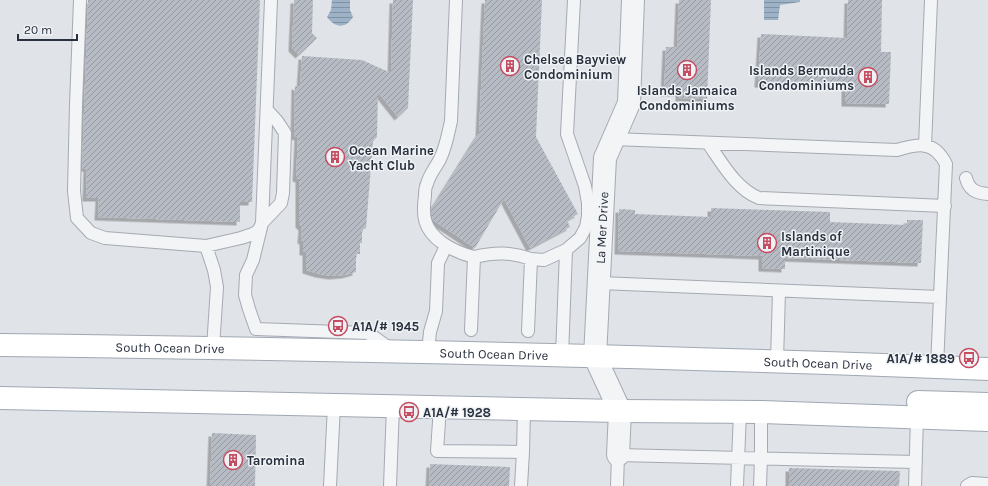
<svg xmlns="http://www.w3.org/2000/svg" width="988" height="486" font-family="Karla,sans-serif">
<defs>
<pattern id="water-rules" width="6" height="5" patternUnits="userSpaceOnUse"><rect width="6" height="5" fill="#9db2c6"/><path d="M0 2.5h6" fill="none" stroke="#8091a2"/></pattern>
<pattern id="building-hatch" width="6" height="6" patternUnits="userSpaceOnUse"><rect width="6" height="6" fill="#b7bcc4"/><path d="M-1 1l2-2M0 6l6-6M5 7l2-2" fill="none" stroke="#9599a1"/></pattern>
<filter id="shadow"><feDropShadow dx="-3.5" dy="3.5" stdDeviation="0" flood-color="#0004"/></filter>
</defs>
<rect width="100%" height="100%" fill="#e0e3e8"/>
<path fill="url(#water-rules)" d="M332,0H350V10L353,17C346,29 335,28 327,17L331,10Z
M764,0H800V2L780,5L778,20H764Z"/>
<path fill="url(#building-hatch)" filter="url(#shadow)" d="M88,0H260L252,202H240V222L98,217L99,198H86L87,168L82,169Z
M294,0H313L312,33L317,38L299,55L292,48Z
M393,0H413L408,108L398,117L378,92L377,137L373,141L366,228L362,230V243H360V254H356V272L345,275L332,276L319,274L306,270V252H303V241L301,240L302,227L299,224V179L296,178L298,137L294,136L295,86L300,87L302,56L362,60L391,73Z
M485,0H542L536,137L578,214L567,220L570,227L530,248L504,199L475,248L433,220L431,210L479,133Z
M679,0H711L707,99L679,98V93H664L666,47H677Z
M848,0H882L881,52H891L889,104L845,103V87L758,84L761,34L847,38Z
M711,208L830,212V222L907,225V220H923L921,263L785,258V269L762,268V256L618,251L619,209L635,210V214L711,217Z
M212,433L256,435L255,486H210Z
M430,464L510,467L509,486H429Z
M789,468L900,471L899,486H789Z"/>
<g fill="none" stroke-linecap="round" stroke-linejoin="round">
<g stroke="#a5aab2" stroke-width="14">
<path id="service" d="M80,0L76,105L74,191L77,218L91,233L105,238L206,246L241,238L253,234L259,230L262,223L271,0
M456,0L451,121C448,134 446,147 440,159C436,167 429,175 427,184C425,187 425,192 425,196C422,216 424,229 441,242C452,250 462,254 474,257
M267,110L277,121L285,133L283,193L281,203L262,223L253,260L246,275L245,295L249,309L256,329L368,333L392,350
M708,143C722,163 736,189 759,198L945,206
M925,146L931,0
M966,178C969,190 976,193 988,194
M206,246L214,270L217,287L213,348
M600,283L940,297L946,164C934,141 920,143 897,150L613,139
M471,330L474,257C495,252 512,252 531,259
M528,331L531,259L544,260L566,250L580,238L586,227L588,216V203L585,186L567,134L574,0
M428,352L430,332L436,311L438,263L446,246
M562,356L566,250
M777,361L779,291
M937,367L940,297
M440,407L437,451L523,452L524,409
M330,486L334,405
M390,486L393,406
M521,486L523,452
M617,486L618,455L916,462
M737,486L740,412
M760,486L761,458V412
M915,486L917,417
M967,486L972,483L988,484"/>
</g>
<g stroke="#a5aab2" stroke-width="24">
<g id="minor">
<path id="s1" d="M618,455L620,411L595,357L605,158L629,103L633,0"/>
</g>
</g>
<g stroke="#a0a8b3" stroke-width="24">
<g id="primary">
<path id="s2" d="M0,345C329,349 659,356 988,369"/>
<path d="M0,398L620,411L761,412L988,420"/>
<path d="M918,402L988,404"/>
</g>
</g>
<use href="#service" stroke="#f2f4f6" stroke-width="12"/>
<use href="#minor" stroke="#f2f4f6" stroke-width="22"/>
<use href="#primary" stroke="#fff" stroke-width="22"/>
</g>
<defs>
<g id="building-ring" transform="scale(1)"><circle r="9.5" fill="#eff2f5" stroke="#c54c61" stroke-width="1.5"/><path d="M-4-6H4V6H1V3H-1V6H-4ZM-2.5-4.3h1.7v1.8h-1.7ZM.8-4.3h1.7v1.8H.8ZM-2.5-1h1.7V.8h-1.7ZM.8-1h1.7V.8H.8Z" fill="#c54c61"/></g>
<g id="bus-ring" transform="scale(1)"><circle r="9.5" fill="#eff2f5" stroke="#c54c61" stroke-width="1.5"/><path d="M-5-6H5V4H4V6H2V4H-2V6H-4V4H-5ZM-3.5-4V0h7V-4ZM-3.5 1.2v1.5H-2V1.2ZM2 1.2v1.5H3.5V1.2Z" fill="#c54c61"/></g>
</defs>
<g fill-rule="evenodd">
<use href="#building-ring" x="510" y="66"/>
<use href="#building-ring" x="687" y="70"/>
<use href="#building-ring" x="868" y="77"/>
<use href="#building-ring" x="335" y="157"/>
<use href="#building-ring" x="767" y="243"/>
<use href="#bus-ring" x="338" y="326"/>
<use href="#bus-ring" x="969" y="358"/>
<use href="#bus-ring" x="409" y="412"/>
<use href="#building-ring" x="233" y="460"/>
</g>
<g text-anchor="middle" stroke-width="3" stroke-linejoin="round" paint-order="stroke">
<g font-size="13" font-weight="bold" fill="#29313e" stroke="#eff2f5" text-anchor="start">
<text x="524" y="64">Chelsea Bayview<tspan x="524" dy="15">Condominium</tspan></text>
<text x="854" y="75" text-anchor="end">Islands Bermuda<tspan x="854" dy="15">Condominiums</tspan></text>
<text x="687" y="95" text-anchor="middle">Islands Jamaica<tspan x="687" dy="15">Condominiums</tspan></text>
<text x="349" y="155">Ocean Marine<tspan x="349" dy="15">Yacht Club</tspan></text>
<text x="781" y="241">Islands of<tspan x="781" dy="15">Martinique</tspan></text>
<text x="352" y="331">A1A/# 1945</text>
<text x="955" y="363" text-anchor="end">A1A/# 1889</text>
<text x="423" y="417">A1A/# 1928</text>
<text x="247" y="465">Taromina</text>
</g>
<g font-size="13" fill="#29313e" stroke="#eff2f5">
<text dy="5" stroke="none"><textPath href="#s1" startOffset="233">La Mer Drive</textPath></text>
<text dy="5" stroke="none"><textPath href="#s2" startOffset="170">South Ocean Drive</textPath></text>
<text dy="5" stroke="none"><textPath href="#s2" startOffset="494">South Ocean Drive</textPath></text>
<text dy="5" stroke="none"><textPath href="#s2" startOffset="818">South Ocean Drive</textPath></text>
</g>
</g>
<path d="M18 34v6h59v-6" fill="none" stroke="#29313e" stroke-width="2"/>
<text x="24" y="34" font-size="12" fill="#29313e" stroke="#eff2f5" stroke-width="3" paint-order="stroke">20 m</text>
</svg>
